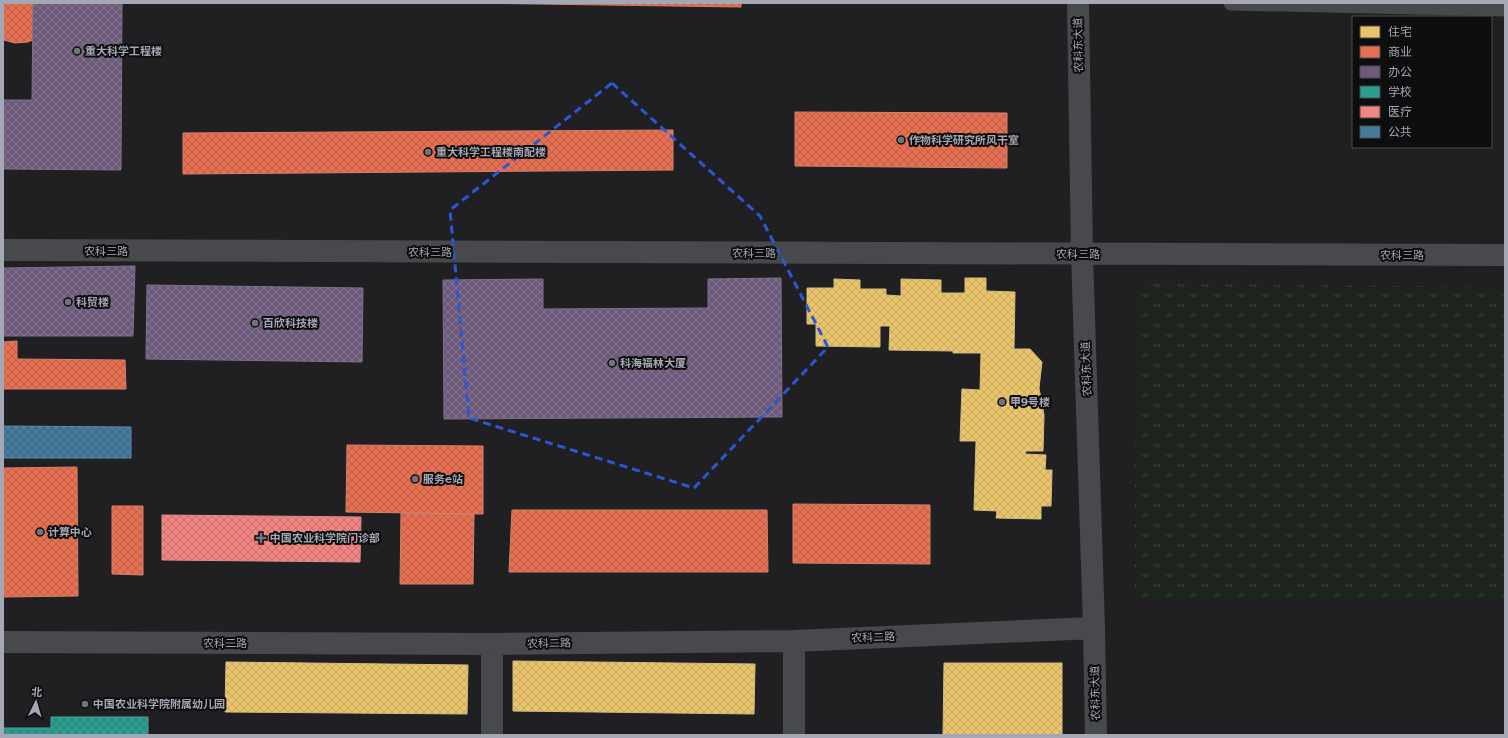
<svg xmlns="http://www.w3.org/2000/svg" width="1508" height="738" font-family="Montserrat,'Noto Sans SC',sans-serif">
<defs>
<pattern id="park-tufts" width="24" height="20" patternUnits="userSpaceOnUse"><rect width="24" height="20" fill="#1d241e"/><path d="M3 7l-1-3M5 7V3M7 7l1-3M15 17l-1-3M17 17v-4M19 17l1-3" fill="none" stroke="#3b413c"/></pattern>
<pattern id="homes-cross-hatch" width="8" height="8" patternUnits="userSpaceOnUse"><rect width="8" height="8" fill="#e9c46a"/><path d="M0 0l8 8M0 8l8-8" fill="none" stroke="#c4a760"/></pattern>
<pattern id="shops-cross-hatch" width="8" height="8" patternUnits="userSpaceOnUse"><rect width="8" height="8" fill="#e76f51"/><path d="M0 0l8 8M0 8l8-8" fill="none" stroke="#ba604a"/></pattern>
<pattern id="offices-cross-hatch" width="8" height="8" patternUnits="userSpaceOnUse"><rect width="8" height="8" fill="#6d597a"/><path d="M0 0l8 8M0 8l8-8" fill="none" stroke="#857590"/></pattern>
<pattern id="schools-cross-hatch" width="8" height="8" patternUnits="userSpaceOnUse"><rect width="8" height="8" fill="#2a9d8f"/><path d="M0 0l8 8M0 8l8-8" fill="none" stroke="#2c8279"/></pattern>
<pattern id="health-cross-hatch" width="8" height="8" patternUnits="userSpaceOnUse"><rect width="8" height="8" fill="#f28482"/><path d="M0 0l8 8M0 8l8-8" fill="none" stroke="#c2706f"/></pattern>
<pattern id="public-cross-hatch" width="8" height="8" patternUnits="userSpaceOnUse"><rect width="8" height="8" fill="#457b9d"/><path d="M0 0l8 8M0 8l8-8" fill="none" stroke="#3f657e"/></pattern>
</defs>
<rect width="100%" height="100%" fill="#131314"/>
<path fill="#202022" fill-rule="evenodd" d="M3,3H1505V735H3ZM1353,17H1491V147H1353Z"/>
<path fill="url(#park-tufts)" d="M1137,283L1505,287V602L1134,598Z"/>
<path fill="url(#homes-cross-hatch)" stroke="#d4bc80" d="M965,278H986V291L1015,292L1014,349H1030L1042,362L1039,388L1044,415L1043,451H1026L1025,454L1046,455L1045,470H1052L1051,506H1041V519L996,518L997,511L974,510L976,441H960L962,389L980,390L981,353H953V328V351L889,350L890,326H880V347L816,346V324H807V288H834V279L860,280V289H886V295L901,296V279L941,280V293H965Z
M513,661L755,664L754,714L513,711Z
M226,662L468,665L467,714L225,712Z
M944,663H1062V735H943Z"/>
<path fill="url(#shops-cross-hatch)" stroke="#d3806f" d="M3,3H55L53,18L48,29L39,37L28,42L15,43L4,40Z
M468,3H741V7Z
M795,112L1007,113V168L795,166Z
M673,130V170L183,174V133Z
M17,341V359L125,360L126,389H3V342Z
M347,445L483,446V514L346,512Z
M77,467L78,596L3,597V468Z
M793,504L930,505V564L793,563Z
M112,506H143V575L112,574Z
M512,510H767L768,572H509Z
M401,513L474,514L473,584H400Z"/>
<path fill="url(#offices-cross-hatch)" stroke="#7e718c" d="M33,3H122L121,170L3,169V100H32Z
M135,266L133,336H3V268Z
M781,278L782,417L444,419L443,280L543,279V309L708,308V279Z
M147,285L363,288L362,362L146,359Z"/>
<path fill="url(#schools-cross-hatch)" stroke="#4fa09a" d="M51,717H148V735H3V728H51Z"/>
<path fill="url(#health-cross-hatch)" stroke="#db8f91" d="M162,515L361,517L360,562L162,560Z"/>
<path fill="url(#public-cross-hatch)" stroke="#6288a4" d="M3,426L131,427V458H3Z"/>
<g fill="none" stroke-linecap="round" stroke-linejoin="round">
<path stroke="#48494c" stroke-width="15" d="M1231,3L1505,9"/>
<path stroke="#48494c" stroke-width="22" d="M1078,3L1082,254L1094,628L1096,735
M3,250L1505,255
M3,642L492,644L794,641L1094,628
M492,735V644
M794,735V641"/>
</g>
<path fill="none" stroke="#2a57d4" stroke-width="3" stroke-dasharray="8 5" stroke-linejoin="round" d="M612,83L760,216L828,347L694,488L469,418L450,210Z"/>
<g fill="#71747d" stroke="#0e0e0f" stroke-width="1.5">
<circle cx="77" cy="51" r="4"/>
<circle cx="901" cy="140" r="4"/>
<circle cx="428" cy="152" r="4"/>
<circle cx="68" cy="302" r="4"/>
<circle cx="255" cy="323" r="4"/>
<circle cx="612" cy="363" r="4"/>
<circle cx="1002" cy="402" r="4"/>
<circle cx="415" cy="479" r="4"/>
<circle cx="40" cy="532" r="4"/>
<path d="M259 532h4v4h4v4h-4v4h-4v-4h-4v-4h4z"/>
<circle cx="85" cy="704" r="4"/>
</g>
<g text-anchor="middle" stroke-width="4" stroke-linejoin="round" paint-order="stroke">
<g font-size="11" fill="#a4a8b5" stroke="#0e0e0f">
<text transform="translate(1078 45) rotate(-91)" y="4">农科东大道</text>
<text x="106" y="255">农科三路</text>
<text x="430" y="256">农科三路</text>
<text x="754" y="257">农科三路</text>
<text x="1078" y="258">农科三路</text>
<text x="1402" y="259">农科三路</text>
<text transform="translate(1086 369) rotate(-92)" y="4">农科东大道</text>
<text transform="translate(873 637) rotate(-2)" y="4">农科二路</text>
<text x="225" y="647">农科二路</text>
<text transform="translate(549 643) rotate(-1)" y="4">农科二路</text>
<text transform="translate(1095 693) rotate(-91)" y="4">农科东大道</text>
</g>
<g font-size="11" font-weight="bold" fill="#a4a8b5" stroke="#0e0e0f" text-anchor="start">
<text x="85" y="55">重大科学工程楼</text>
<text x="909" y="144">作物科学研究所风干室</text>
<text x="436" y="156">重大科学工程楼南配楼</text>
<text x="76" y="306">科贸楼</text>
<text x="263" y="327">百欣科技楼</text>
<text x="620" y="367">科海福林大厦</text>
<text x="1010" y="406">甲9号楼</text>
<text x="423" y="483">服务e站</text>
<text x="48" y="536">计算中心</text>
<text x="270" y="542">中国农业科学院门诊部</text>
<text x="93" y="708">中国农业科学院附属幼儿园</text>
</g>
</g>
<rect width="1508" height="738" fill="none" stroke="#a4a8b5" stroke-width="8"/>
<rect x="1352" y="16" width="140" height="132" fill="#0e0e0f" stroke="#4a4c51"/>
<rect x="1360" y="26" width="20" height="12" fill="#e9c46a" stroke="#4a4c51"/>
<text x="1388" y="36" font-size="12" fill="#a4a8b5">住宅</text>
<rect x="1360" y="46" width="20" height="12" fill="#e76f51" stroke="#4a4c51"/>
<text x="1388" y="56" font-size="12" fill="#a4a8b5">商业</text>
<rect x="1360" y="66" width="20" height="12" fill="#6d597a" stroke="#4a4c51"/>
<text x="1388" y="76" font-size="12" fill="#a4a8b5">办公</text>
<rect x="1360" y="86" width="20" height="12" fill="#2a9d8f" stroke="#4a4c51"/>
<text x="1388" y="96" font-size="12" fill="#a4a8b5">学校</text>
<rect x="1360" y="106" width="20" height="12" fill="#f28482" stroke="#4a4c51"/>
<text x="1388" y="116" font-size="12" fill="#a4a8b5">医疗</text>
<rect x="1360" y="126" width="20" height="12" fill="#457b9d" stroke="#4a4c51"/>
<text x="1388" y="136" font-size="12" fill="#a4a8b5">公共</text>
<g transform="translate(36 702) rotate(5)" stroke="#0e0e0f" stroke-width="3" paint-order="stroke">
<path d="M0-3L7 15L0 10L-7 15Z" fill="#a4a8b5"/>
<text y="-6" font-size="11" font-weight="bold" text-anchor="middle" fill="#a4a8b5">北</text>
</g>
</svg>
